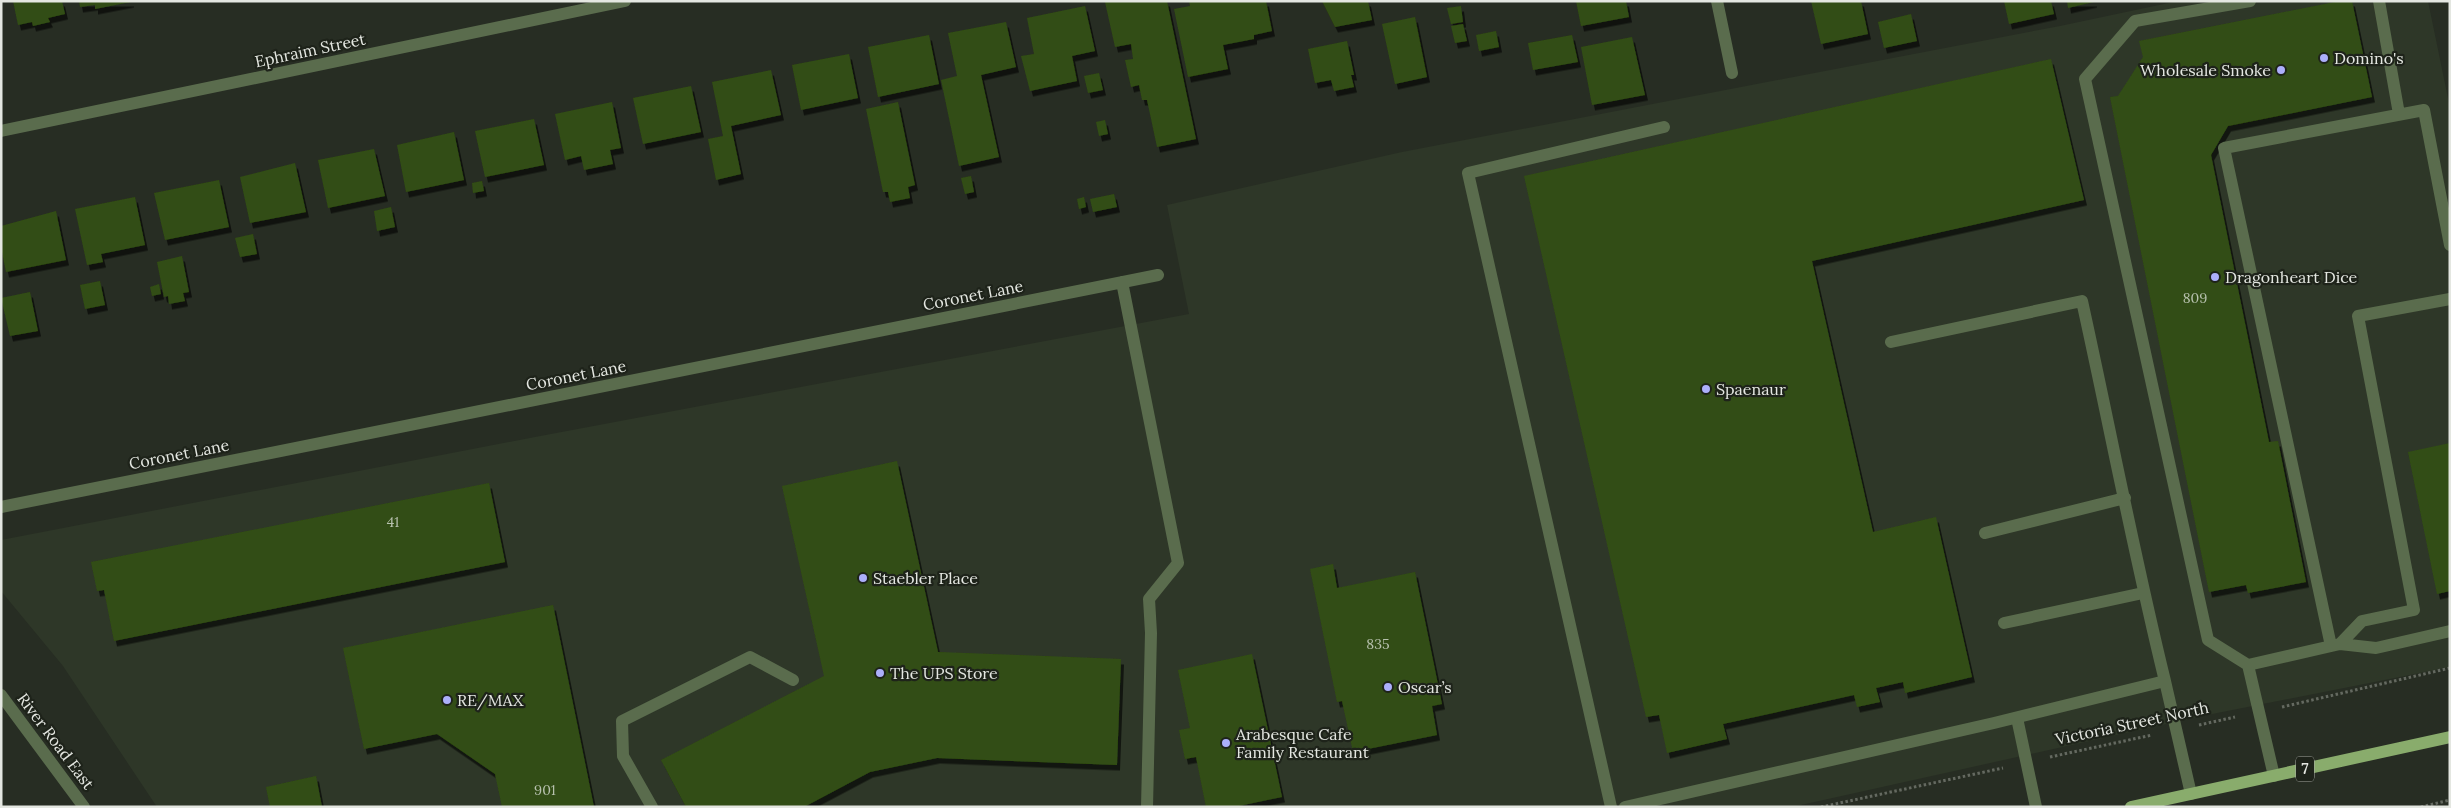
<svg xmlns="http://www.w3.org/2000/svg" width="2451" height="808" font-family="Lora,serif">
<defs>
<filter id="shadow"><feDropShadow dx="3" dy="5.5" stdDeviation="0" flood-color="#0009"/></filter>
</defs>
<rect width="100%" height="100%" fill="#272d23"/>
<path fill="#2e3728" d="M2178,1H2428L2450,108V667L2202,716L1792,807H157L63,666L1,591V540L535,437L1189,314L1167,205L1402,152L2060,26Z"/>
<path fill="#314e13" filter="url(#shadow)" d="M13,1H62L65,14L48,18L50,22L33,26L32,22L18,25Z
M79,1H131V2L95,9V5L80,7Z
M1167,1L1196,139L1157,147L1147,100H1142L1139,85L1131,87L1125,60L1133,59L1131,44L1115,47L1105,2Z
M1189,1H1266L1272,31L1254,35V39L1223,45L1228,69L1188,77L1174,9L1190,6Z
M1322,1H1368L1372,20L1335,27Z
M1576,1H1626L1629,17L1581,26Z
M1811,1H1861L1868,34L1821,44Z
M2004,1H2051L2054,14L2009,24Z
M2067,1H2094V2L2068,8Z
M2340,1H2352L2372,97L2228,126L2211,155L2269,442L2278,441L2306,582L2248,593L2246,585L2209,592L2110,97L2118,96L2143,57L2139,41Z
M1085,6L1095,51L1072,56L1077,81L1030,91L1021,56L1034,54L1027,18Z
M1461,6L1463,22L1451,24L1447,8Z
M1911,14L1917,41L1884,48L1878,22Z
M1415,17L1427,77L1395,84L1382,24Z
M1006,22L1016,67L981,75L999,157L959,166L941,80L957,76L948,33Z
M1463,24L1467,41L1455,43L1451,26Z
M1496,31L1499,47L1479,51L1476,35Z
M929,35L939,84L878,97L868,47Z
M1572,35L1578,62L1533,70L1528,43Z
M1632,37L1645,95L1592,105L1581,47Z
M1347,41L1354,75H1351L1354,87L1334,91L1331,80L1315,83L1308,49Z
M849,54L858,98L801,110L792,65Z
M2051,59L2084,200L1812,261L1873,532L1936,517L1972,677L1905,693L1903,682L1876,688L1880,702L1857,707L1854,695L1723,724L1727,739L1667,753L1659,715L1646,717L1524,176Z
M771,70L781,115L731,126L741,174L716,180L708,139L723,136L712,82Z
M1099,73L1103,90L1088,93L1084,76Z
M691,86L701,132L643,144L633,98Z
M612,102L621,148L610,150L613,164L584,170L581,156L565,160L555,114Z
M898,102L915,185L908,187L910,198L890,202L888,192H883L866,109Z
M534,119L544,165L485,177L475,131Z
M1105,120L1108,134L1099,136L1096,122Z
M454,132L464,180L406,192L397,145Z
M374,149L385,196L328,208L318,160Z
M295,163L306,212L250,223L240,177Z
M971,176L974,192L965,194L961,178Z
M219,180L229,227L165,240L154,193Z
M482,181L484,191L473,193L472,183Z
M1114,194L1117,207L1093,212L1090,199Z
M135,197L145,245L101,254L103,262L87,265L75,209Z
M1084,197L1086,207L1079,209L1077,199Z
M391,207L395,227L377,231L374,211Z
M56,211L66,260L6,272L1,247V226Z
M253,234L257,254L240,257L235,238Z
M182,256L189,292L183,293L185,301L169,304L168,296L164,297L157,262Z
M100,281L105,305L85,309L80,285Z
M159,284L161,294L152,296L150,287Z
M30,292L38,331L10,336L1,298Z
M2450,443V591L2437,594L2408,452Z
M897,461L938,652L1121,659L1117,765L937,758L870,772L804,807H686L661,760L824,676L782,486Z
M489,483L505,562L114,641L104,590L97,591L91,562Z
M1333,564L1337,588L1415,572L1442,704L1432,706L1437,735L1353,752L1342,701L1337,702L1310,569Z
M553,605L594,807H502L495,774L437,734L364,749L343,648Z
M1252,654L1282,797L1234,807H1206L1196,757L1185,759L1179,730L1190,728L1178,670Z
M316,776L322,807H270L266,787Z"/>
<g fill="none" stroke-linecap="round" stroke-linejoin="round">
<path stroke="#646960" stroke-width="3" stroke-dasharray="2.5 2.5" stroke-linecap="butt" d="M2282,707L2450,668
M2199,725L2235,717
M2050,757L2152,735
M1821,807L2003,768
M2421,807L2450,800"/>
<path stroke="#5a6c4d" stroke-width="12" d="M1717,1L1732,73
M2379,1L2399,114
M1,131L625,1
M1122,282L1178,563L1149,599L1151,633L1147,807
M1,507L1158,275
M1985,533L2125,498
M2004,623L2143,593
M2340,644L2362,621L2414,610L2358,316L2450,299
M2331,646L2224,148L2424,110L2450,245
M2248,665L2208,640L2085,79L2135,21L2250,1
M2165,681L2191,794
M1,695L84,807
M2017,718L2036,807
M2274,776L2248,665L2340,644L2376,648L2450,631
M652,807L623,756L622,721L750,657L793,680
M1611,807L1468,173L1664,127
M1625,807L1994,723L2165,681C2134,555 2110,428 2082,301L1891,342"/>
<path stroke="#89ac6c" stroke-width="12" d="M2131,807L2450,737"/>
</g>
<g fill="#acaffb" stroke="#1e231a" stroke-width="2">
<circle cx="2324" cy="58" r="5"/>
<circle cx="2281" cy="70" r="5"/>
<circle cx="2215" cy="277" r="5"/>
<circle cx="1706" cy="389" r="5"/>
<circle cx="863" cy="578" r="5"/>
<circle cx="880" cy="673" r="5"/>
<circle cx="1388" cy="687" r="5"/>
<circle cx="447" cy="700" r="5"/>
<circle cx="1226" cy="743" r="5"/>
</g>
<g text-anchor="middle" stroke-width="4.5" stroke-linejoin="round" paint-order="stroke">
<g font-size="14" fill="#b7c1ae">
<text x="2195" y="303">809</text>
<text x="393" y="527">41</text>
<text x="1378" y="649">835</text>
<text x="545" y="795">901</text>
</g>
<rect fill="#1e231a" stroke="#a9aca5" stroke-width="1" x="2296" y="756.5" width="18" height="25" rx="4"/>
<g font-size="15" font-weight="bold" fill="#e4e7e1">
<text x="2305" y="774">7</text>
</g>
<g font-size="16" fill="#e4e7e1" stroke="#1e231a">
<text transform="translate(310 50) rotate(-12)" y="6">Ephraim Street</text>
<text transform="translate(973 295) rotate(-11)" y="6">Coronet Lane</text>
<text transform="translate(576 375) rotate(-11)" y="6">Coronet Lane</text>
<text transform="translate(179 454) rotate(-11)" y="6">Coronet Lane</text>
<text transform="translate(2132 723) rotate(-12)" y="6">Victoria Street North</text>
<text transform="translate(56 741) rotate(53)" y="6">River Road East</text>
</g>
<g font-size="16" fill="#e4e7e1" stroke="#1e231a" text-anchor="start">
<text x="2334" y="64">Domino's</text>
<text x="2271" y="76" text-anchor="end">Wholesale Smoke</text>
<text x="2225" y="283">Dragonheart Dice</text>
<text x="1716" y="395">Spaenaur</text>
<text x="873" y="584">Staebler Place</text>
<text x="890" y="679">The UPS Store</text>
<text x="1398" y="693">Oscar’s</text>
<text x="457" y="706">RE/MAX</text>
<text x="1236" y="740">Arabesque Cafe<tspan x="1236" dy="18">Family Restaurant</tspan></text>
</g>
</g>
<rect width="2451" height="808" fill="none" stroke="#e4e7e1" stroke-width="5"/>
</svg>
